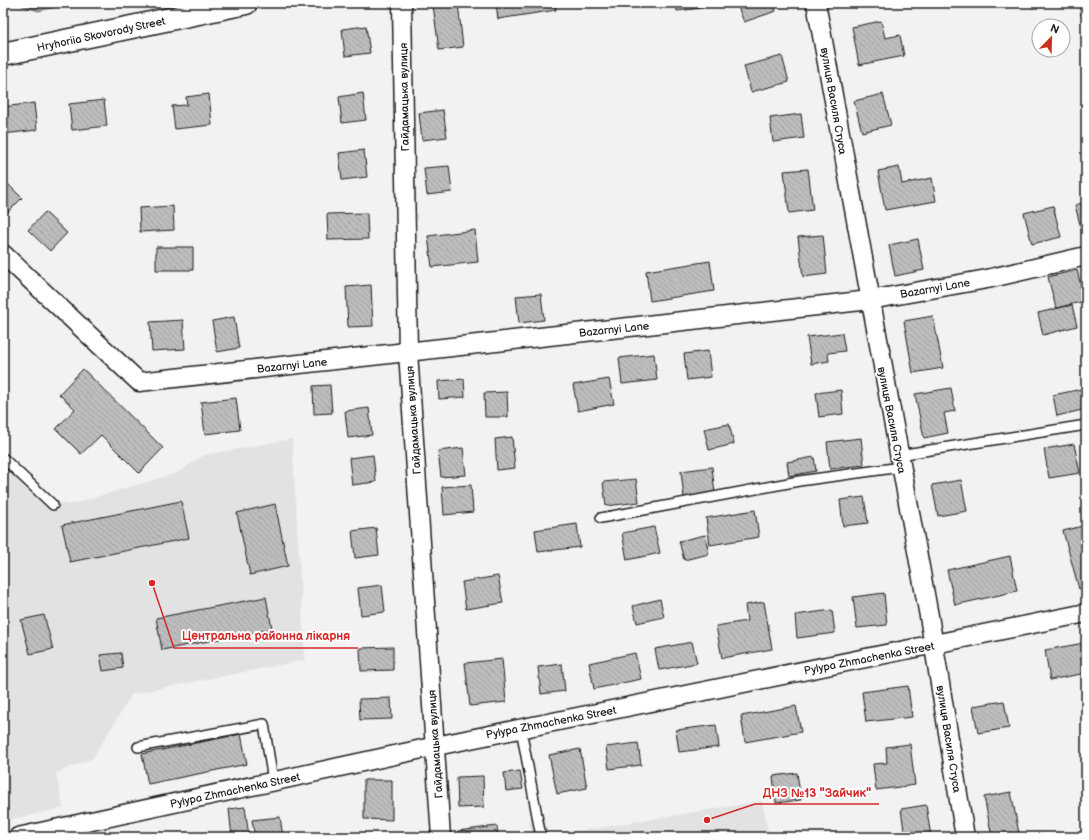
<svg xmlns="http://www.w3.org/2000/svg" width="1089" height="840" font-family="'Balsamiq Sans',sans-serif">
<defs>
<pattern id="water-waves" width="16" height="10" patternUnits="userSpaceOnUse"><rect width="16" height="10" fill="#a8a8a8"/><path d="M0 5q4-4 8 0t8 0" fill="none" stroke="#888"/></pattern>
<pattern id="building-back-hatch" width="6" height="6" patternUnits="userSpaceOnUse"><rect width="6" height="6" fill="#bdbdbd"/><path d="M-1 5l2 2M0 0l6 6M5-1l2 2" fill="none" stroke="#a2a2a2"/></pattern>
</defs>
<rect width="100%" height="100%" fill="#f2f2f2"/>
<filter id="ink" filterUnits="userSpaceOnUse"><feTurbulence type="fractalNoise" baseFrequency=".025" numOctaves="2"/><feDisplacementMap in="SourceGraphic" scale="8" xChannelSelector="R" yChannelSelector="G"/><feConvolveMatrix kernelMatrix="1 2 1 2 8 2 1 2 1" color-interpolation-filters="sRGB"/></filter>
<g filter="url(#ink)">
<path fill="#e2e2e2" d="M292,439L305,660L132,694L93,758L56,773L63,808L3,821V452L52,500L69,505L177,473L204,455Z
M762,801L769,837H533L529,821L544,817L548,836Z"/>
<path fill="url(#water-waves)" stroke="#707070" d="M19,3H73L38,11L23,6Z"/>
<path fill="url(#building-back-hatch)" stroke="#1c1c1c" d="M458,3L463,47L439,50L433,5Z
M496,3H555L556,10L498,19Z
M676,3H702V8L677,11Z
M749,3H773L776,11L744,22L738,7Z
M1078,3H1086V16L1082,17Z
M881,21L885,38L900,35L904,56L859,65L852,27Z
M366,26L370,53L345,56L342,29Z
M782,56L789,82L751,92L744,66Z
M363,93L366,120L342,123L339,97Z
M209,94L212,125L175,129L172,106L187,105L186,97Z
M883,94L891,125L862,132L854,101Z
M104,100L107,126L72,130L69,104Z
M34,103L37,130L3,134V107Z
M443,110L447,137L422,140L419,113Z
M801,114L804,138L773,142L770,118Z
M364,150L367,177L342,180L339,153Z
M449,166L452,192L427,195L424,168Z
M899,167L902,184L932,178L936,201L885,210L878,171Z
M808,169L813,210L789,213L784,171Z
M3,179L22,198L5,215L3,213Z
M1086,202V235L1083,236L1075,205Z
M173,206L174,230L140,232L139,208Z
M1053,206L1061,237L1032,244L1024,213Z
M45,212L67,233L50,251L28,230Z
M367,213L368,239L328,240L327,214Z
M475,230L478,262L432,267L428,236Z
M823,235L827,274L803,277L798,237Z
M918,239L924,270L895,276L889,245Z
M156,247H193V270H156Z
M710,261L714,291L650,301L646,271Z
M1077,270L1085,301L1056,308L1048,277Z
M371,285L373,326L348,327L346,287Z
M541,294L544,320L519,323L516,296Z
M1072,305L1077,326L1043,335L1038,313Z
M933,316L943,368L913,373L904,321Z
M234,317L239,348L217,352L212,321Z
M183,320L185,349L152,351L150,322Z
M842,333L845,351L828,353L829,361L811,364L807,337Z
M708,351L711,377L687,380L684,354Z
M654,354L657,380L622,384L619,358Z
M83,369L163,448L139,473L101,435L81,454L56,429L75,409L59,394Z
M464,379L465,397L439,399L438,381Z
M609,379L614,404L578,411L573,385Z
M330,385L332,413L314,414L313,386Z
M951,388L955,411L944,413L948,433L924,438L915,394Z
M1082,389L1086,409L1057,416L1053,395Z
M841,390L843,414L819,417L816,393Z
M507,392L508,417H485L484,393Z
M236,398L240,430L205,434L201,402Z
M369,408L372,435L348,438L345,411Z
M729,424L734,444L709,450L704,429Z
M512,437L515,468L497,470L495,439Z
M861,438L864,465L830,469L827,442Z
M1074,444L1080,473L1049,478L1044,449Z
M463,448L466,475L441,477L438,451Z
M373,455L376,482L352,485L349,458Z
M814,457L816,471L789,476L787,462Z
M712,467L715,494L684,498L681,471Z
M636,479L639,502L606,506L603,482Z
M961,480L967,511L938,516L932,485Z
M471,485L473,512L444,515L442,487Z
M864,497L868,523L843,526L840,500Z
M181,501L189,538L70,562L62,525Z
M275,504L288,566L250,575L237,513Z
M755,510L759,537L710,545L706,518Z
M577,524L580,547L538,552L535,530Z
M1086,525V587L1079,589L1063,531Z
M654,527L660,553L627,560L622,533Z
M376,528L379,555L355,558L352,531Z
M705,535L709,554L684,560L679,541Z
M1010,556L1017,591L955,605L947,570Z
M498,576L503,603L466,609L462,582Z
M382,585L385,612L361,615L358,588Z
M884,593L887,625L857,628L853,597Z
M266,597L272,629L162,650L156,618Z
M660,599L664,617L637,623L633,606Z
M764,602L772,649L722,658L716,626L747,621L745,605Z
M832,610L835,633L797,638L795,615Z
M44,615L53,649L30,654L21,620Z
M692,642L697,663L659,670L655,649Z
M1084,643L1086,654V673L1050,680L1045,650Z
M393,647V670L361,671L360,648Z
M121,653L123,668L103,671L100,655Z
M635,653L641,679L594,689L589,663Z
M502,659L506,702L470,706L465,663Z
M562,664L565,691L541,694L538,667Z
M908,686L912,717L866,722L862,692Z
M391,698L392,719L360,720L359,699Z
M1004,701L1009,728L978,733L973,706Z
M796,706L801,732L745,742L741,716Z
M716,725L719,747L679,752L676,730Z
M241,734L247,764L148,784L142,754Z
M638,743L641,765L609,769L606,747Z
M910,744L915,785L876,790L873,764L887,763L886,747Z
M580,749L587,788L557,794L549,755Z
M520,771L523,789L506,791L504,773Z
M797,773L801,800L776,803L773,776Z
M483,776L484,807L458,808L457,777Z
M364,780H392V820L364,819Z
M1011,792L1019,833L992,837L984,797Z
M926,805L931,837H905L901,809Z
M245,807L249,837H232L229,809Z
M280,817L283,837H255L252,820Z
M497,826L498,837H458V831Z
M187,833L189,837H172Z"/>
<g fill="none" stroke-linecap="round" stroke-linejoin="round">
<g stroke="#1c1c1c" stroke-width="12">
<path id="service" d="M899,455L1086,425
M3,458L53,505
M601,518L799,481L901,467
M521,729L541,837
M138,747L264,724L273,781"/>
</g>
<g stroke="#1c1c1c" stroke-width="21">
<path id="minor" d="M402,3L408,352L441,837
M816,3L929,616L965,837
M3,254L139,382L870,300L987,279L1086,256
M18,837L436,746L1086,613"/>
</g>
<g stroke="#1c1c1c" stroke-width="25">
<path id="tertiary" d="M3,54L246,3"/>
</g>
<use href="#service" stroke="#fff" stroke-width="9"/>
<use href="#minor" stroke="#fff" stroke-width="18"/>
<use href="#tertiary" stroke="#fff" stroke-width="22"/>
</g>
</g>
<g text-anchor="middle" stroke-width="4" stroke-linejoin="round" paint-order="stroke">
<g font-size="11" fill="#1c1c1c" stroke="#fff">
<text transform="translate(101 34) rotate(-12)" y="4">Hryhoriia Skovorody Street</text>
<text transform="translate(404 97) rotate(-91)" y="4">Гайдамацька вулиця</text>
<text transform="translate(834 101) rotate(80)" y="4">вулиця Василя Стуса</text>
<text transform="translate(935 288) rotate(-10)" y="4">Bazarnyi Lane</text>
<text transform="translate(614 329) rotate(-6)" y="4">Bazarnyi Lane</text>
<text transform="translate(292 365) rotate(-6)" y="4">Bazarnyi Lane</text>
<text transform="translate(413 420) rotate(-94)" y="4">Гайдамацька вулиця</text>
<text transform="translate(892 420) rotate(79)" y="4">вулиця Василя Стуса</text>
<text transform="translate(869 658) rotate(-11)" y="4">Pylypa Zhmachenka Street</text>
<text transform="translate(551 722) rotate(-11)" y="4">Pylypa Zhmachenka Street</text>
<text transform="translate(949 739) rotate(81)" y="4">вулиця Василя Стуса</text>
<text transform="translate(435 744) rotate(-94)" y="4">Гайдамацька вулиця</text>
<text transform="translate(235 790) rotate(-12)" y="4">Pylypa Zhmachenka Street</text>
</g>
</g>
<path fill="none" stroke="#d62828" stroke-width="1.5" d="M152 583L174 648H358M707 820L755 804H879"/>
<g fill="#d62828" stroke="#fff" stroke-width="1.5">
<circle cx="152" cy="583" r="4"/>
<circle cx="707" cy="820" r="4"/>
</g>
<g font-size="12" text-anchor="middle" font-weight="bold" fill="#d62828" stroke="#fff" stroke-width="4" stroke-linejoin="round" paint-order="stroke">
<text x="266" y="640">Центральна районна лікарня</text>
<text x="817" y="797">ДНЗ №13 "Зайчик"</text>
</g>
<rect width="1089" height="840" fill="none" stroke="#fff" stroke-width="16"/>
<rect x="8" y="8" width="1073" height="824" fill="none" stroke="#1c1c1c" stroke-width="1.5" filter="url(#ink)"/>
<g transform="translate(1051 38) rotate(23)"><circle r="19" fill="#ffffff" stroke="#a4a4a4"/>
<path d="M0-3L7 15L0 10L-7 15Z" fill="#c8321e"/>
<text y="-6" font-size="11" font-weight="bold" text-anchor="middle" fill="#1c1c1c">N</text>
</g>
</svg>
